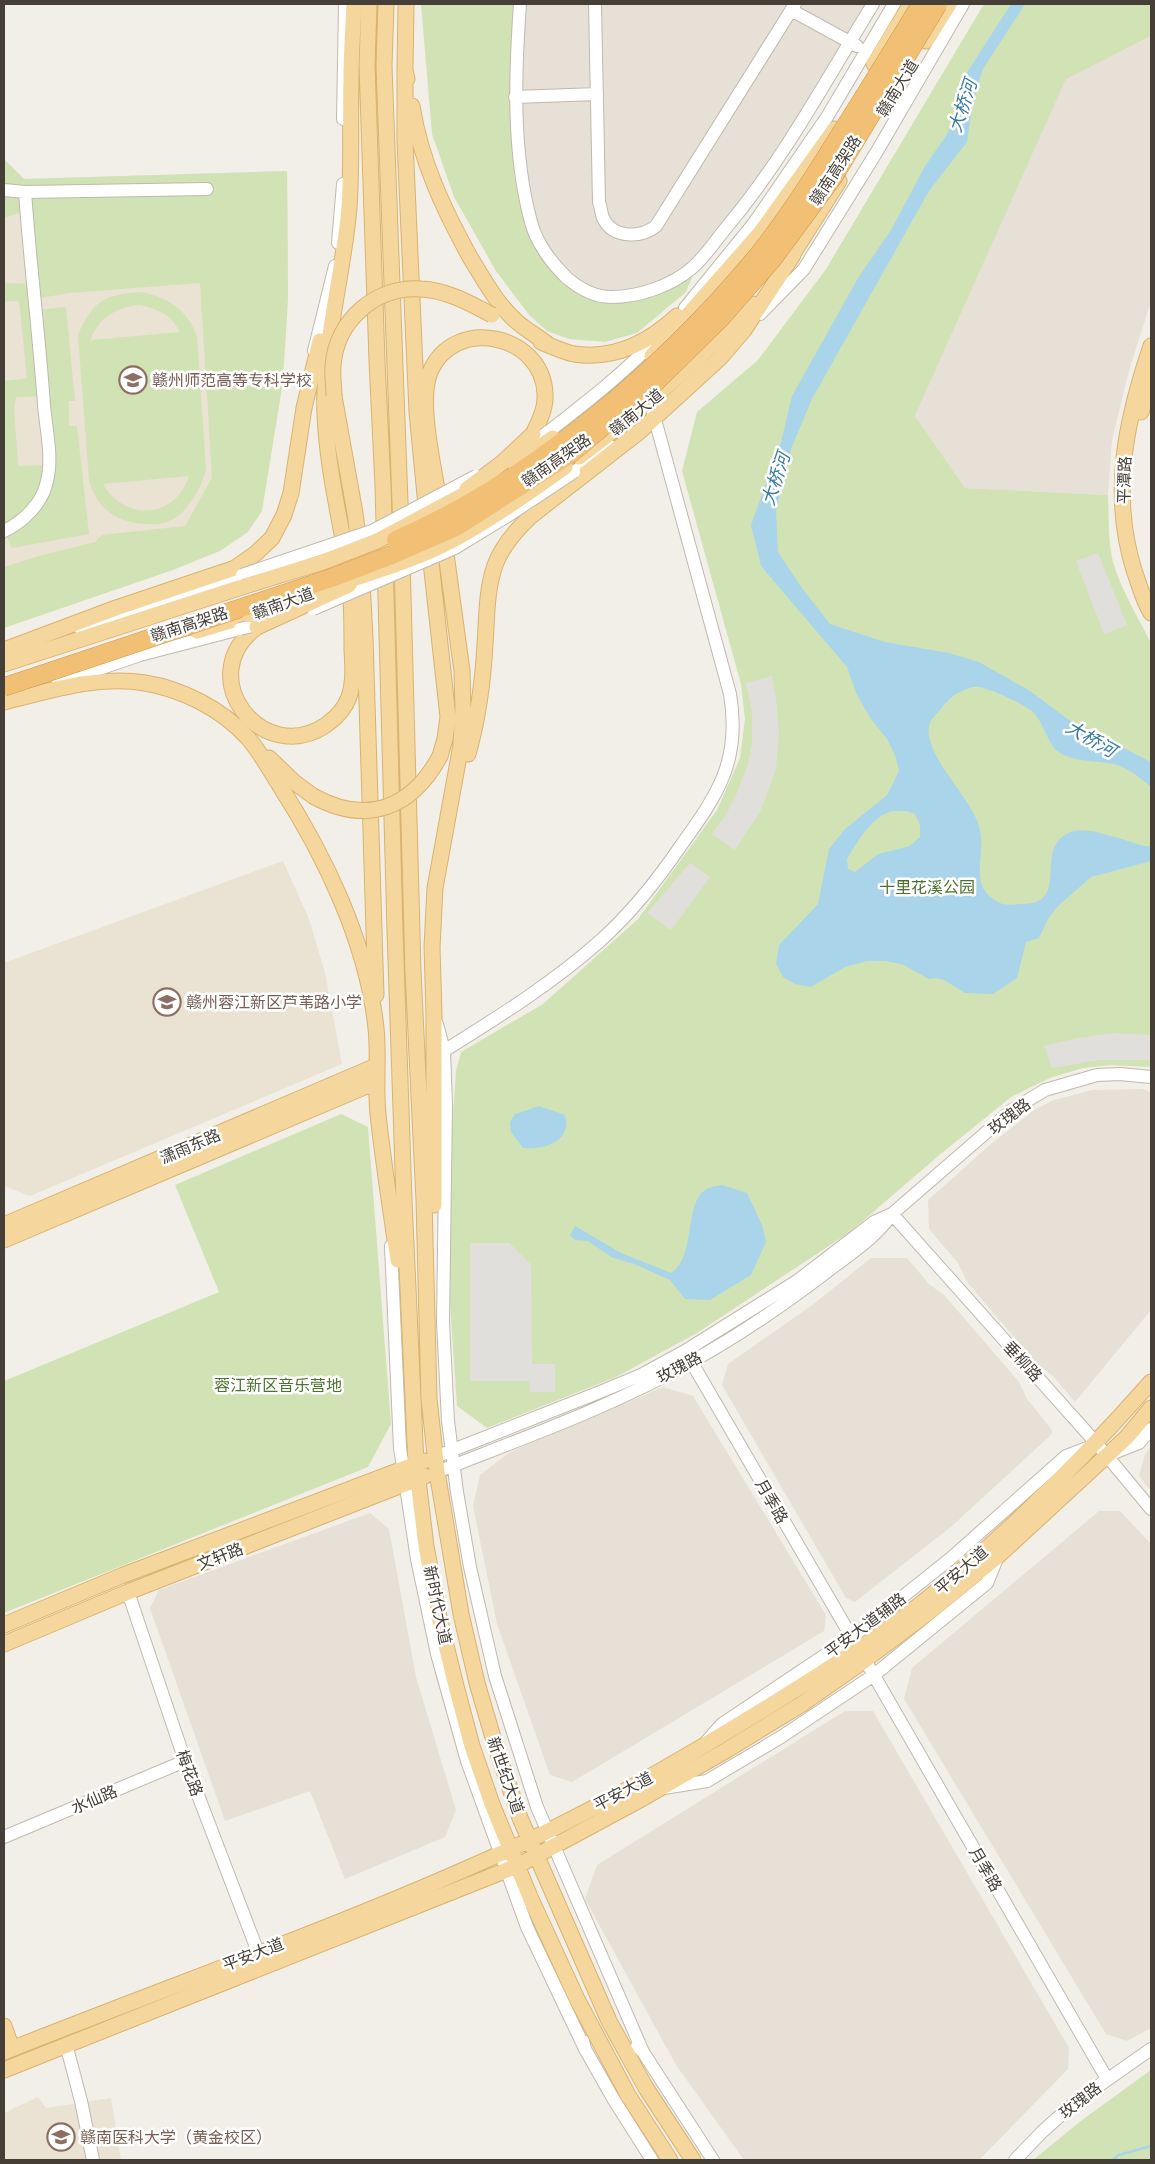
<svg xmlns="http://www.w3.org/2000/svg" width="1155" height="2164" font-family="'Nunito Sans','Noto Sans SC',sans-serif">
<rect width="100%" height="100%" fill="#f2efe8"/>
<path fill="#e6e0d7" d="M514,4H881L781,166L693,275L652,295L611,301L587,299L565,282L533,244L521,208L515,183L510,69Z
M1151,36V301L1128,374L1112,440L1108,495L964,488L915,416L1066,78Z
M1143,1089L1151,1092V1310L1075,1402L1053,1376L1036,1363L967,1282L958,1263L929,1229L928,1200L991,1144L1034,1110L1054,1100L1092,1090Z
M871,1258H907L929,1284L945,1296L1019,1382L1027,1399L1052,1430V1434L952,1526L855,1602L846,1598L722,1385L728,1364L815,1303Z
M663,1387L693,1396L826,1615L824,1631L572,1782L550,1775L497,1624L473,1506L480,1475L510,1452Z
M1151,1446V1491L1139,1476L1145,1455Z
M1099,1511H1120L1151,1544V2028L1127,2041L1106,2034L904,1699L912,1668Z
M370,1513L389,1529L416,1677L456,1810L445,1837L345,1879L310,1791L225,1821L150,1608L159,1590Z
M845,1711H873L1069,2048L1068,2069L979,2160H744L676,2065L585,1899L597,1865Z"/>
<path fill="#eae2d3" d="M4,159L24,179L287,171L288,235V299L212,477L185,526L4,604Z
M283,861L309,919L325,973L342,1064L30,1196L4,1186V963Z
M38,2097L46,2108L111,2098L121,2160H4V2113Z"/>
<path fill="#d1e3b4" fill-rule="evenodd" d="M421,4H514L510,69L515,183L521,208L533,244L565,282L587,299L612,300L652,295L693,275L686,292L637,333L605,342L569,339L547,331L530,316L496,271L454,197L432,134Z
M984,4H1151V36L1066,79L915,416L965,488L1108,495C1109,517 1108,541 1113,562C1121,590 1138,617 1151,643V1067L1112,1065L1083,1068L1050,1078L1011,1097L937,1157L850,1232L697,1333L616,1377L487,1428L457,1406L445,1232L456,1071L461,1052L543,1004L638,919L717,810L740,758L745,719L741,684L682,471L697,412L758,360L826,269Z
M4,159L24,179L287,171L288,299L286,335L282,388L262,511L248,532L220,551L173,570L4,628V567L42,555L95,542L102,535L185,526L212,477L200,283L69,293L35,299L36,310L66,307L75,401H69V426H77L89,534L12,548L4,531V381L27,378L19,301L4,302V283L33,284L26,211L4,218ZM44,396L49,465L18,466L14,408L16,397Z
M142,292C169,298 188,310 197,337L206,470C201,489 185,518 164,523C159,525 151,524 145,524C117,523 96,508 89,480L78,335C93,300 106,294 142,292ZM140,305C159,310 171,314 180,332L92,340L90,343C96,319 116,307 140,305ZM189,476C175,519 125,522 103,484Z
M341,1114L368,1127L391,1424L368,1467L4,1613V1381L219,1292L175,1185Z
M1151,2070V2160H1033L1082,2120Z"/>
<path fill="#e1dfdc" d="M1098,553L1127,625L1104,634L1076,561Z
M772,676L776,699L779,734L776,769L761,810L735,850L712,834L726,815L736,795L748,764L752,744V712L746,683Z
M690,863L710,877L671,930L647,913Z
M1114,1033L1151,1035V1060H1099L1052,1068L1044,1046L1078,1038Z
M470,1243H509L531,1265L532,1364H555V1392H530L529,1381H470Z"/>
<path fill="#aad4ea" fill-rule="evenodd" d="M1011,4H1025L983,69L973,101L967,142L929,191L812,399L791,449L776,510L778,552L802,588L830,624L885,642L949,653L979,662L1030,691L1069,720L1151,762V787C1139,777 1129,768 1113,764C1094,760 1070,763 1055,749C1047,740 1043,723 1034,713C1026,705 983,684 973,687C956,692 950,697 940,710C936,715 930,719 929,726C924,756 971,797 979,826C988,855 965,886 1000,903C1005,906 1016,904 1022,904C1074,904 1029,844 1074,831C1090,827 1126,841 1144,846H1151V861L1091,877L1058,906L1048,919L1039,938L1026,942L1017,978L993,994L965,993L944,980L936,978L929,979L904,965L886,961H867L845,967L811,987L795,984L783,977L776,964L779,945L818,904L829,849L845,829L887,795L899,771L895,755L887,739L871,719L857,695L847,667L761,566L751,525L781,442L792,396L858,278L891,230L925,166L946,136L959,109L966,74ZM892,811H907L915,814L920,825V837L910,846L878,854L855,872L848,869L847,859C858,841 871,817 892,811Z
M539,1106L565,1115C573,1142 543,1150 523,1148L511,1132L510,1122L515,1114Z
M722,1185L747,1193L762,1225L766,1242L751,1275L710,1300L685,1299L670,1280L634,1264L611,1257L588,1241L575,1240L570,1235L575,1226L621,1253L671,1273C697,1257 683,1201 707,1189C711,1186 718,1186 722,1185Z"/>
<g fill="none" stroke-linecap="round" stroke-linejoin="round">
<path stroke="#aad4ea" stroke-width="2.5" d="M1112,2160L1119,2155L1151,2146"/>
<g stroke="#c0b9ae" stroke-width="14">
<path id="minor" d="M520,4C515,74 512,152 531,222C536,242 552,264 567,278C580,289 594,297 611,297C639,297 671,286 692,268C705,257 715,241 726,228C784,159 826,80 873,4
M595,4L599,202C601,207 601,213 603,218C613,239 641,238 656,226L795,4
M791,10L857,46
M515,97L597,94
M343,119L345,4
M4,190L25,192C30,263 39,334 44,405C46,429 53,457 47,481C43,503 23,522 4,531
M25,192L207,189
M338,243L343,184
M685,308L754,223L827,117L894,4
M760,314L804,269L876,153L963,4
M314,351L335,266
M548,432C588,401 628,370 663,332
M574,472L610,446
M80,628L242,575
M58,683L140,655L240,629
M437,1024L444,1050L446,1105L443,1322L448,1421L457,1492L470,1567L495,1676L537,1807L643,2052
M439,1054C495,1019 552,984 601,940C632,912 659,878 682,844C719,793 741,759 730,694L653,412
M892,1214L1097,1444L1151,1509
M391,1246L400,1448L417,1559L437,1654L467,1761L527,1927L585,2049
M688,1356L855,1643
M1111,1454L1139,1443L1151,1429
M435,1457L600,1392L641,1375L685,1351L797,1281L874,1222L892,1214
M437,1472C523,1438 611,1407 691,1362C738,1336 782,1306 824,1274C848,1255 875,1239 892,1214L1012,1110L1045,1090L1097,1075L1120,1074L1151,1077
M128,1592L185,1761L258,1952
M865,1660L1107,2079
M707,1741L722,1724L852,1637L950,1559L1066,1456L1092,1446
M664,1788L707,1781L781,1737L874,1675L987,1583L998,1556
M4,1837L185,1761
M583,2041L585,2049L614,2100L652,2160
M66,2044L81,2101L93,2160
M637,2046L643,2052L713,2160
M1015,2160L1042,2132L1074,2103L1151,2049"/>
</g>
<g stroke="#d9b36f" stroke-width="17">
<path id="major" d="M369,4L367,65L377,361L383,486L395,930L404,1200L416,1464L426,1546L439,1617L456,1686L472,1746L492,1804L530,1897L577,1999L628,2095L670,2160
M386,4L384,66L401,529
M406,4L405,70L407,79
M926,41L949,4
M874,64L911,4
M405,70V141L417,412L427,516
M412,106C421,162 444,210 471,259C484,280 497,304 516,321C526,330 539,337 550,346
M787,263L839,181
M541,342C551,346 563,352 574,354C614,360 648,343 677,316
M1151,346C1126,420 1110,493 1134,570C1139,584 1143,600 1151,613
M652,356L761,232L835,129
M334,396L355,513L361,561L365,638L376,995
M1141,412L1151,380
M579,457C641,410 699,360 753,304
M440,509C436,474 417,404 430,372C454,315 543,334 545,394C546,408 539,422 533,434
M429,544L448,717L445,739L440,756
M402,557L413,971L424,1200L429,1399L437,1472L461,1614L477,1683L494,1741L520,1818L609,2021L646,2088L693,2160
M257,627C191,676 262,768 326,725C336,718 345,708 349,697C354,682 353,665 352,650C352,621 352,591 347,562C339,514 327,465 325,415C322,345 343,278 349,208C352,165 350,121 351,78C351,53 353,28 354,4
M197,631L250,615
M4,650L116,608L235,568L255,554L272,538L284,515L291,493L304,408L320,341
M4,664L245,586
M4,702C50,691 97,675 145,683C182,689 222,709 248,738C260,752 270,770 280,786C325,856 367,943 376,1028C379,1056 375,1085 378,1114C383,1162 391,1211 398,1260
M468,754C478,719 483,681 485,644C487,618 486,591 495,565C502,546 516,530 531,516L639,432L720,358L744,330L793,255
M269,758L294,782L313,796
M434,1205V1015L432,947L435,888L461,745L463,710L462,671L444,539
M4,1225L376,1066
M4,1240L376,1082
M4,1625L121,1576L424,1461
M4,1644L128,1592L425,1476
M4,2026L12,2049
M4,2052C171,1985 342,1926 506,1851C596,1810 682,1760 766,1708C822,1673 877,1640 928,1598C1009,1533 1083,1459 1151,1382
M4,2070L517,1866L636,1802L727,1750L802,1704L865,1660L933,1609L998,1556L1126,1438L1151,1408"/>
</g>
<use href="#minor" stroke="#fff" stroke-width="12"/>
<use href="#major" stroke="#f5d79e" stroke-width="15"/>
<g stroke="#c0b9ae" stroke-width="14" stroke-linecap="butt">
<path id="minor-bridge" d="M525,448L548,432
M242,575L372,531L476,476
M313,609L455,548L509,515L574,472
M240,629L265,623"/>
</g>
<g stroke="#d9b36f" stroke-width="17" stroke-linecap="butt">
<path id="major-bridge" d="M334,396C334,386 332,376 333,366C336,321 375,286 421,289C446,290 470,303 492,315
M515,464L553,438
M467,489L502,463L533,434
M338,584C377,571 417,559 453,540C492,519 529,493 565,467
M245,586L323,562L377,541L478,487
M250,615L298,598
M257,627L349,585
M313,796C367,826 412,808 440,756"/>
</g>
<g stroke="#d09445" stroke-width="19" stroke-linecap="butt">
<path id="highway-bridge" d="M396,540C533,480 663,370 758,255C787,219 812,180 836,141C865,95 893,50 921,4
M4,687L334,577L394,554L456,527L569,455L655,383L721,318L772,260L834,176L938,4"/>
</g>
<use href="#minor-bridge" stroke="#fff" stroke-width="12"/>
<use href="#major-bridge" stroke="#f5d79e" stroke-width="15"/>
<use href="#highway-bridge" stroke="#f1c074" stroke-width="18"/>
</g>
<defs>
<g id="university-ring" transform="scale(1.4375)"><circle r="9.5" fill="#fff" stroke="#8d6e63" stroke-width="1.5"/><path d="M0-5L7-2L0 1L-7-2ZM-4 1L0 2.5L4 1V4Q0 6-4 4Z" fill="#8d6e63"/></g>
<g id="school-ring" transform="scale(1.4375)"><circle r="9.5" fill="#fff" stroke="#8d6e63" stroke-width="1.5"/><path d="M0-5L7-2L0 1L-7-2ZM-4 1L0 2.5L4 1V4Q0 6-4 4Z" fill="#8d6e63"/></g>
</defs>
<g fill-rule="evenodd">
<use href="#university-ring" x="133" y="380"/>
<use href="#school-ring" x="167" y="1002"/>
<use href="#university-ring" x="61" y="2137"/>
</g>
<g text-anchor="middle" stroke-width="5" stroke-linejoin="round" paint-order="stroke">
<g font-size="16" fill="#453f37" stroke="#fff">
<text transform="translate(897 88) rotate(-58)" y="6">赣南大道</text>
<text transform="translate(835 170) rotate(-57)" y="6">赣南高架路</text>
<text transform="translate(636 412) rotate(-39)" y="6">赣南大道</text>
<text transform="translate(556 460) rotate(-35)" y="6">赣南高架路</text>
<text transform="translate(1124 480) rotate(-88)" y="6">平潭路</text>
<text transform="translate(283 603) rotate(-20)" y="6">赣南大道</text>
<text transform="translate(189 624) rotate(-18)" y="6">赣南高架路</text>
<text transform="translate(1009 1116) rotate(-37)" y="6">玫瑰路</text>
<text transform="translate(190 1146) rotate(-23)" y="6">潇雨东路</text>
<text transform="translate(1023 1361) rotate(48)" y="6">垂柳路</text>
<text transform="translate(679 1367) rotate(-28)" y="6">玫瑰路</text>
<text transform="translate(772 1501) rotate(60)" y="6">月季路</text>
<text transform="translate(220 1556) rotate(-21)" y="6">文轩路</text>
<text transform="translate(961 1570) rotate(-41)" y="6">平安大道</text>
<text transform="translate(438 1605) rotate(78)" y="6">新时代大道</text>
<text transform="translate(865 1625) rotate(-37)" y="6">平安大道辅路</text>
<text transform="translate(190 1773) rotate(70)" y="6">梅花路</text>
<text transform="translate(506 1775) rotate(71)" y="6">新世纪大道</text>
<text transform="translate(623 1791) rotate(-28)" y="6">平安大道</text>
<text transform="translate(94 1799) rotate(-23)" y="6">水仙路</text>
<text transform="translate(986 1869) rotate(60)" y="6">月季路</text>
<text transform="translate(253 1954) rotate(-21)" y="6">平安大道</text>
<text transform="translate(1080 2100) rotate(-38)" y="6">玫瑰路</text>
</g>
<g font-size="16" fill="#785e54" stroke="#fff" text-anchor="start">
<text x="152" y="386">赣州师范高等专科学校</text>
<text x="186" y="1008">赣州蓉江新区芦苇路小学</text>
<text x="80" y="2143">赣南医科大学（黄金校区）</text>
</g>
<g font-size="16" fill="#4d722f" stroke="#fff">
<text x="927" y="893">十里花溪公园</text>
<text x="278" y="1391">蓉江新区音乐营地</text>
</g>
<g font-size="18" font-style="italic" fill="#387aa0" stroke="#fff">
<text transform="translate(963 106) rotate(-72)" y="6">大桥河</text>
<text transform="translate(776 479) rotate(-72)" y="6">大桥河</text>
<text transform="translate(1091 739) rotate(30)" y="6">大桥河</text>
</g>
</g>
<rect width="1155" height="2164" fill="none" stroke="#453f37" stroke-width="10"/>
</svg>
